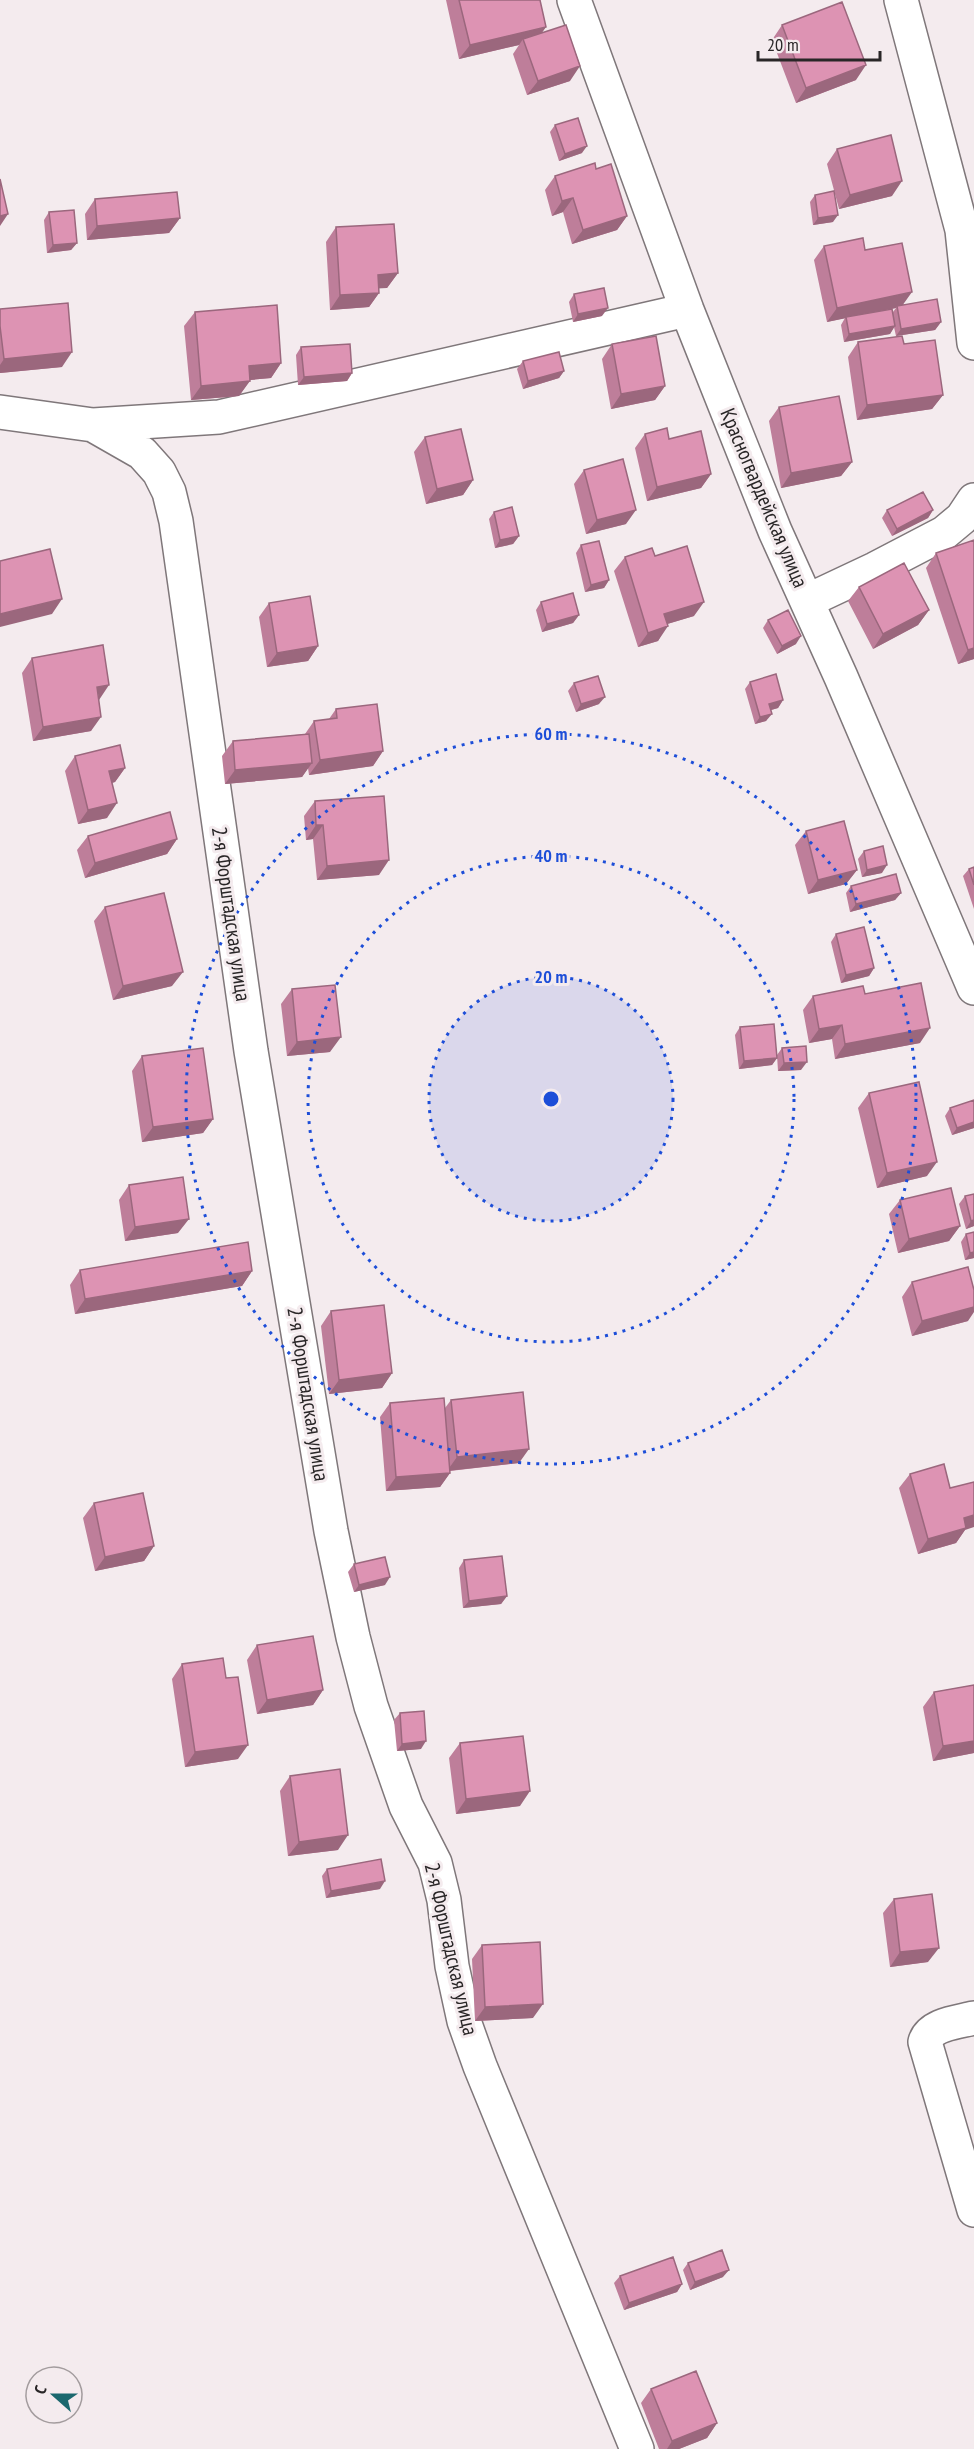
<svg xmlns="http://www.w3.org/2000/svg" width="974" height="2449" font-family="'PT Sans Narrow',sans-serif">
<rect width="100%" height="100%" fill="#f4ebee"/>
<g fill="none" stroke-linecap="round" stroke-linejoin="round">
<g stroke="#7f777a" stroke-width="36">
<path id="minor" d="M574,0L687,310L775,531L841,677L974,988
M901,0L962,230L974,343
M0,412L93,425L142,453L159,472L169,492L176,521L251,1051L331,1531L353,1637L371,1706L406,1806L435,1863L444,1900L452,1966L464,2021L480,2066L637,2449
M93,425L219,417L687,310
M807,601L875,569L944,533L962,518L974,500
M974,2018C959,2022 930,2024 925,2042L974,2210"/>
</g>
<use href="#minor" stroke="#fff" stroke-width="33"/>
</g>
<path fill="#be7e9a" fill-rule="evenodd" d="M446,0H540L546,27L541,33L570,81L527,95L513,54L519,45L459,59Z
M782,25L856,80L796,103L772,40Z
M555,125L582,153L559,161L550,132Z
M837,149L892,196L839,209L827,164Z
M596,169L627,216L617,230L572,244L563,212L552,216L545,190L555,176Z
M815,195L833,222L813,225L810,202Z
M95,199L180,218L169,233L87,240L85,214Z
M49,212L77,243L71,250L47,253L44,220Z
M336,227L398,273L387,288H378L379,293L369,307L330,310L326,242Z
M824,246L865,250L903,304L941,322L935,330L896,336L894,327L890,334L844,342L841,325L845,318L827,322L814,260ZM896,308L893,312H874Z
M574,294L602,316L573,322L569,302Z
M0,309L62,367L0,373Z
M195,312L281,363L271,378L250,380L239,396L191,400L184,326Z
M858,342L904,344L943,395L932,409L857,420L848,357Z
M612,344L665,386L655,400L611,409L602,359Z
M301,347L352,373L347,381L298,385L296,355Z
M523,361L564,371L559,378L523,389L517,369Z
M779,407L852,462L841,476L781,488L769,421Z
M645,434L669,439L711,474L701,488L647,501L635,448Z
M425,437L473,480L463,495L426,504L414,452Z
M584,470L626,524L586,534L574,484Z
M887,510H933L928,518L892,536L882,518Z
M494,512L519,536L513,544L495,548L489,519Z
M581,545L609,580L604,588L585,592L576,553Z
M936,553L974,659L958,664L926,568Z
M655,556L694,616L667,624L658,641L638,647L614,571L625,557Z
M859,587L929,610L918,625L873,649L848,601Z
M541,602L579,615L573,623L542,632L536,610Z
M269,603L318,646L308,661L267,667L259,617Z
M768,620L796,644L777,654L763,628Z
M32,658L99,700L91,731L33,741L22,673Z
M750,682L783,700L778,708L771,710L766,721L755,724L745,689Z
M574,683L599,704L576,712L568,691Z
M336,709L383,751L373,766L309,775L308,768L302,777L225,784L222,756L233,741L305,734L314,721L329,719Z
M75,756L125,768L115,782L112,783L107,818L78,824L65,771Z
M315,801L379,875L317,880L313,839L306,840L304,816Z
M806,831L857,870L846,884L808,894L795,845Z
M88,836L177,839L167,854L85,878L77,850Z
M864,851L882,873L862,877L858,859Z
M974,867V909L963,876L969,869Z
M851,886L901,893L895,900L850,912L846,893Z
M105,907L172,986L113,1000L94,921Z
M836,934L874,968L869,976L841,983L831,942Z
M292,989L330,1052L287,1056L281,1004Z
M865,994L920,1043L835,1059L832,1039L809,1043L803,1010L813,996Z
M740,1027L777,1058L772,1065L739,1069L735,1035Z
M782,1048L801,1070L778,1071L777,1055Z
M142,1056L213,1119L203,1133L142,1142L132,1071Z
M869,1093L927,1176L877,1188L858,1108Z
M950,1108L974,1128L952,1135L945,1116Z
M129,1185L178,1233L125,1241L119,1200Z
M965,1196L974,1226L966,1229L959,1204Z
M900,1200L960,1226L949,1241L898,1253L889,1214Z
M966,1234L974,1258L965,1260L961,1242Z
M80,1270L252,1271L242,1286L75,1314L70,1285Z
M912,1282L968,1321L912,1336L902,1297Z
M331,1311L392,1373L382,1388L329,1394L321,1326Z
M451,1400L519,1463L450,1471V1473L440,1487L386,1491L380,1417L390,1403L445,1408Z
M910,1474L950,1488L965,1530L956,1543L918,1554L899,1488Z
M94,1503L154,1546L144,1561L95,1571L83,1518Z
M464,1560L507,1596L501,1604L463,1608L459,1568Z
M354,1564L385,1585L354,1592L348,1572Z
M257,1645L323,1690L313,1705L257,1714L247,1660Z
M182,1664L226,1678L238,1759L185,1767L172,1679Z
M974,1685V1753L933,1761L923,1707L934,1692Z
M400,1713L421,1749L397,1751L394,1720Z
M460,1743L520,1806L456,1814L449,1758Z
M290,1776L338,1850L288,1856L280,1791Z
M327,1869L380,1889L326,1898L322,1876Z
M894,1899L928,1962L890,1967L883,1913Z
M482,1945L533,2018L475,2021L472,1959Z
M688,2263L723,2277L690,2290L683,2270Z
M620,2276L682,2284L677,2292L624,2310L614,2283Z
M651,2389L717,2423L707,2438L679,2449H659L641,2403Z"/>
<path fill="#9b677d" d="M546,27L536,41L523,39L519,45L459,59L470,45Z
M866,65L856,80L796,103L806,88Z
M580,66L570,81L527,95L538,81Z
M587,146L582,153L559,161L565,154Z
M902,181L892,196L839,209L850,195Z
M573,198L563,212L552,216L562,201Z
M8,214L0,226V216Z
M838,215L833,222L813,225L818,218Z
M627,216L617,230L572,244L583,230Z
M180,218L169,233L87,240L97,226Z
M77,243L71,250L47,253L53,245Z
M398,273L387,288L367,289L378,275Z
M912,292L902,306H897L896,308L827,322L837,308Z
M379,293L369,307L330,310L340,295Z
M608,308L602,316L573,322L578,314Z
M941,322L935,330L896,336L901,329Z
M895,326L890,334L844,342L849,334Z
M72,352L62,367L0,373V365L4,359Z
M281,363L271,378L239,381L249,366Z
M564,371L559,378L523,389L528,381Z
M352,373L347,381L298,385L304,377Z
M250,381L239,396L191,400L201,386Z
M665,386L655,400L611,409L621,394Z
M943,395L932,409L857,420L867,405Z
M852,462L841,476L781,488L791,473Z
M711,474L701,488L647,501L657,487Z
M473,480L463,495L426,504L437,489Z
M636,510L626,524L586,534L597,520Z
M933,510L928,518L892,536L897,529Z
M519,536L513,544L495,548L500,540Z
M609,580L604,588L585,592L591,585Z
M62,599L52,614L0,627V614Z
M704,602L694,616L654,628L664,614Z
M929,610L918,625L873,649L883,634Z
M579,615L573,623L542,632L547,624Z
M668,626L658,641L638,647L648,633Z
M801,636L796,644L777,654L782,646Z
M318,646L308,661L267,667L277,653Z
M974,648V659L958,664L968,650Z
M109,685L99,700L97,687Z
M605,697L599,704L576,712L581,704Z
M783,700L778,708L764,712L769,704Z
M772,714L766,721L755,724L760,717Z
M101,717L91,731L33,741L43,727Z
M383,751L373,766L309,775L320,760Z
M312,763L302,777L225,784L235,770Z
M125,768L115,782L99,786L109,771Z
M117,803L107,818L78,824L88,810Z
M316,825H323L313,839L306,840Z
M177,839L167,854L85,878L95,863Z
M389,860L379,875L317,880L327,866Z
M887,865L882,873L862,877L867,870Z
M857,870L846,884L808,894L818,880Z
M901,893L895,900L850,912L856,904Z
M874,968L869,976L841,983L846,975Z
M183,972L172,986L113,1000L123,986Z
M842,1025L832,1039L809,1043L819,1029Z
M930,1028L920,1043L835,1059L845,1044Z
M341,1037L330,1052L287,1056L297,1042Z
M777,1058L772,1065L739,1069L744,1061Z
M807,1062L801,1070L778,1071L784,1063Z
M213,1119L203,1133L142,1142L153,1127Z
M974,1122V1128L952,1135L957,1128Z
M937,1162L927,1176L877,1188L887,1173Z
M189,1219L178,1233L125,1241L135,1227Z
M974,1220V1226L966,1229L971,1221Z
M960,1226L949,1241L898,1253L909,1239Z
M974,1252V1258L965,1260L970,1253Z
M252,1271L242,1286L75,1314L85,1299Z
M974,1307V1312L968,1321L912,1336L922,1321Z
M392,1373L382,1388L329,1394L339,1380Z
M529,1449L519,1463L447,1471L457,1457Z
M450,1473L440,1487L386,1491L396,1477Z
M974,1515V1527L965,1530L956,1543L918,1554L928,1539L964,1518Z
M154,1546L144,1561L95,1571L105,1557Z
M390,1577L385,1585L354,1592L359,1585Z
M507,1596L501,1604L463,1608L469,1601Z
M323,1690L313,1705L257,1714L267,1700Z
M426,1741L421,1749L397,1751L402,1744Z
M974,1741V1753L933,1761L943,1746Z
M248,1745L238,1759L185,1767L195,1752Z
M530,1791L520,1806L456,1814L466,1799Z
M348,1835L338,1850L288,1856L299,1842Z
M385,1881L380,1889L326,1898L331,1891Z
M939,1948L928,1962L890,1967L900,1952Z
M543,2004L533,2018L475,2021L485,2007Z
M729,2270L723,2277L690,2290L695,2282Z
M682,2284L677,2292L624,2310L629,2303Z
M717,2423L707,2438L679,2449H667L672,2441Z"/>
<path fill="#dd93b3" stroke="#9b677d" stroke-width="1.5" d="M459,0H540L546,27L470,45Z
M842,2L866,65L806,88L782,25Z
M566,25L580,66L538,81L523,39Z
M578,118L587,146L565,154L555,125Z
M891,135L902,181L850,195L837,149Z
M595,163L596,169L611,164L627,216L583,230L573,198L562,201L555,176Z
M0,179L8,214L0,216Z
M834,191L838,215L818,218L815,195Z
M177,192L180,218L97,226L95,199Z
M74,210L77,243L53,245L49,212Z
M394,224L398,273L378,275L379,293L340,295L336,227Z
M863,238L865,250L902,243L912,292L837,308L824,246Z
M604,288L608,308L578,314L574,294Z
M937,299L941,322L901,329L897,306Z
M68,303L72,352L4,359L0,326V309Z
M277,305L281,363L249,366L250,381L201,386L195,312Z
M892,309L895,326L849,334L846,317Z
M656,336L665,386L621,394L612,344Z
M902,336L904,344L935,340L943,395L867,405L858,342Z
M350,344L352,373L304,377L301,347Z
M559,352L564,371L528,381L523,361Z
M839,396L852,462L791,473L779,407Z
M667,428L669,439L701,431L711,474L657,487L645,434Z
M461,429L473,480L437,489L425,437Z
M623,459L636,510L597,520L584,470Z
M923,492L933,510L897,529L887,510Z
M512,507L519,536L500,540L494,512Z
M974,540V648L968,650L936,553Z
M599,541L609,580L591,585L581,545Z
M687,546L704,602L664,614L668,626L648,633L625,557L652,548L655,556Z
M50,549L62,599L0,614V561Z
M904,563L929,610L883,634L859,587Z
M573,593L579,615L547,624L541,602Z
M310,596L318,646L277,653L269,603Z
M788,610L801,636L782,646L768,620Z
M103,645L109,685L97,687L101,717L43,727L32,658Z
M776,674L783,700L769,704L772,714L760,717L750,682Z
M598,676L605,697L581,704L574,683Z
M377,704L383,751L320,760L314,721L337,718L336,709Z
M309,734L312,763L235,770L233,741Z
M120,745L125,768L109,771L117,803L88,810L75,756Z
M384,796L389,860L327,866L323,825H316L315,801Z
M170,812L177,839L95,863L88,836Z
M844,821L857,870L818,880L806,831Z
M883,846L887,865L867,870L864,851Z
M974,867V885L969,869Z
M896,874L901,893L856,904L851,886Z
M164,893L183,972L123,986L105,907Z
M864,927L874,968L846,975L836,934Z
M921,983L930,1028L845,1044L842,1025L819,1029L813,996L863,986L865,994Z
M335,985L341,1037L297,1042L292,989Z
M774,1024L777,1058L744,1061L740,1027Z
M806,1046L807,1062L784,1063L782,1048Z
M203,1048L213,1119L153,1127L142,1056Z
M919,1082L937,1162L887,1173L869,1093Z
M974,1100V1122L957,1128L950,1108Z
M183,1177L189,1219L135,1227L129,1185Z
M951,1188L960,1226L909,1239L900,1200Z
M974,1194V1220L971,1221L965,1196Z
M974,1232V1252L970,1253L966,1234Z
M248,1242L252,1271L85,1299L80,1270Z
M968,1267L974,1290V1307L922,1321L912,1282Z
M384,1305L392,1373L339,1380L331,1311Z
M523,1392L529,1449L457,1457L451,1400Z
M444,1398L450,1473L396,1477L390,1403Z
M944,1464L950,1488L974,1482V1515L964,1518L966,1528L928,1539L910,1474Z
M143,1493L154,1546L105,1557L94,1503Z
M502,1556L507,1596L469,1601L464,1560Z
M385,1557L390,1577L359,1585L354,1564Z
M313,1636L323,1690L267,1700L257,1645Z
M223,1658L226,1678L238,1677L248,1745L195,1752L182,1664Z
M974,1685V1741L943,1746L934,1692Z
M424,1711L426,1741L402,1744L400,1713Z
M523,1736L530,1791L466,1799L460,1743Z
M340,1769L348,1835L299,1842L290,1776Z
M381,1859L385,1881L331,1891L327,1869Z
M932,1894L939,1948L900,1952L894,1899Z
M540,1942L543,2004L485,2007L482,1945Z
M722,2250L729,2270L695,2282L688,2263Z
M673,2257L682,2284L629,2303L620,2276Z
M696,2371L717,2423L672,2441L651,2389Z"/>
<circle cx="551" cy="1099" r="122" fill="#1d4ed8" fill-opacity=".12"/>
<g fill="none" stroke="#1d4ed8" stroke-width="3" stroke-dasharray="3 6">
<circle cx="551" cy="1099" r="122"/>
<circle cx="551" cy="1099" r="243"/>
<circle cx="551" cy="1099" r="365"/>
</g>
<g text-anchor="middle" stroke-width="6" stroke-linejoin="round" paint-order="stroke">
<g font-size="21" fill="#292627" stroke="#f4ebee">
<text transform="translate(764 498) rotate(67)" y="7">Красногвардейская улица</text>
<text transform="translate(231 914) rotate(82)" y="7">2-я Форштадская улица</text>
<text transform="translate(308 1394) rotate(81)" y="7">2-я Форштадская улица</text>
<text transform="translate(451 1949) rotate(77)" y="7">2-я Форштадская улица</text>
</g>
</g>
<circle cx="551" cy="1099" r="9" fill="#1d4ed8" stroke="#f4ebee" stroke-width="3"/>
<g font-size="18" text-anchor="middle" font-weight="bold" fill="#1d4ed8" stroke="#f4ebee" stroke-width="6" stroke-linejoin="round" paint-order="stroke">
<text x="551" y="740">60 m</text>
<text x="551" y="862">40 m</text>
<text x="551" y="983">20 m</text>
</g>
<g transform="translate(54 2395) rotate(291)"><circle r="28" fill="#f4ebee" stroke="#a39c9e" stroke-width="1.5"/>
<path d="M0-4.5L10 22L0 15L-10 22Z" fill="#1b686e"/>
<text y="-9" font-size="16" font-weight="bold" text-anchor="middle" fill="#292627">С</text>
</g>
<path d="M758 51v9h122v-9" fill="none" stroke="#292627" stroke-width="3"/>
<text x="767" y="51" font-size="18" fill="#292627" stroke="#f4ebee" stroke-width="4.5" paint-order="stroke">20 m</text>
</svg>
